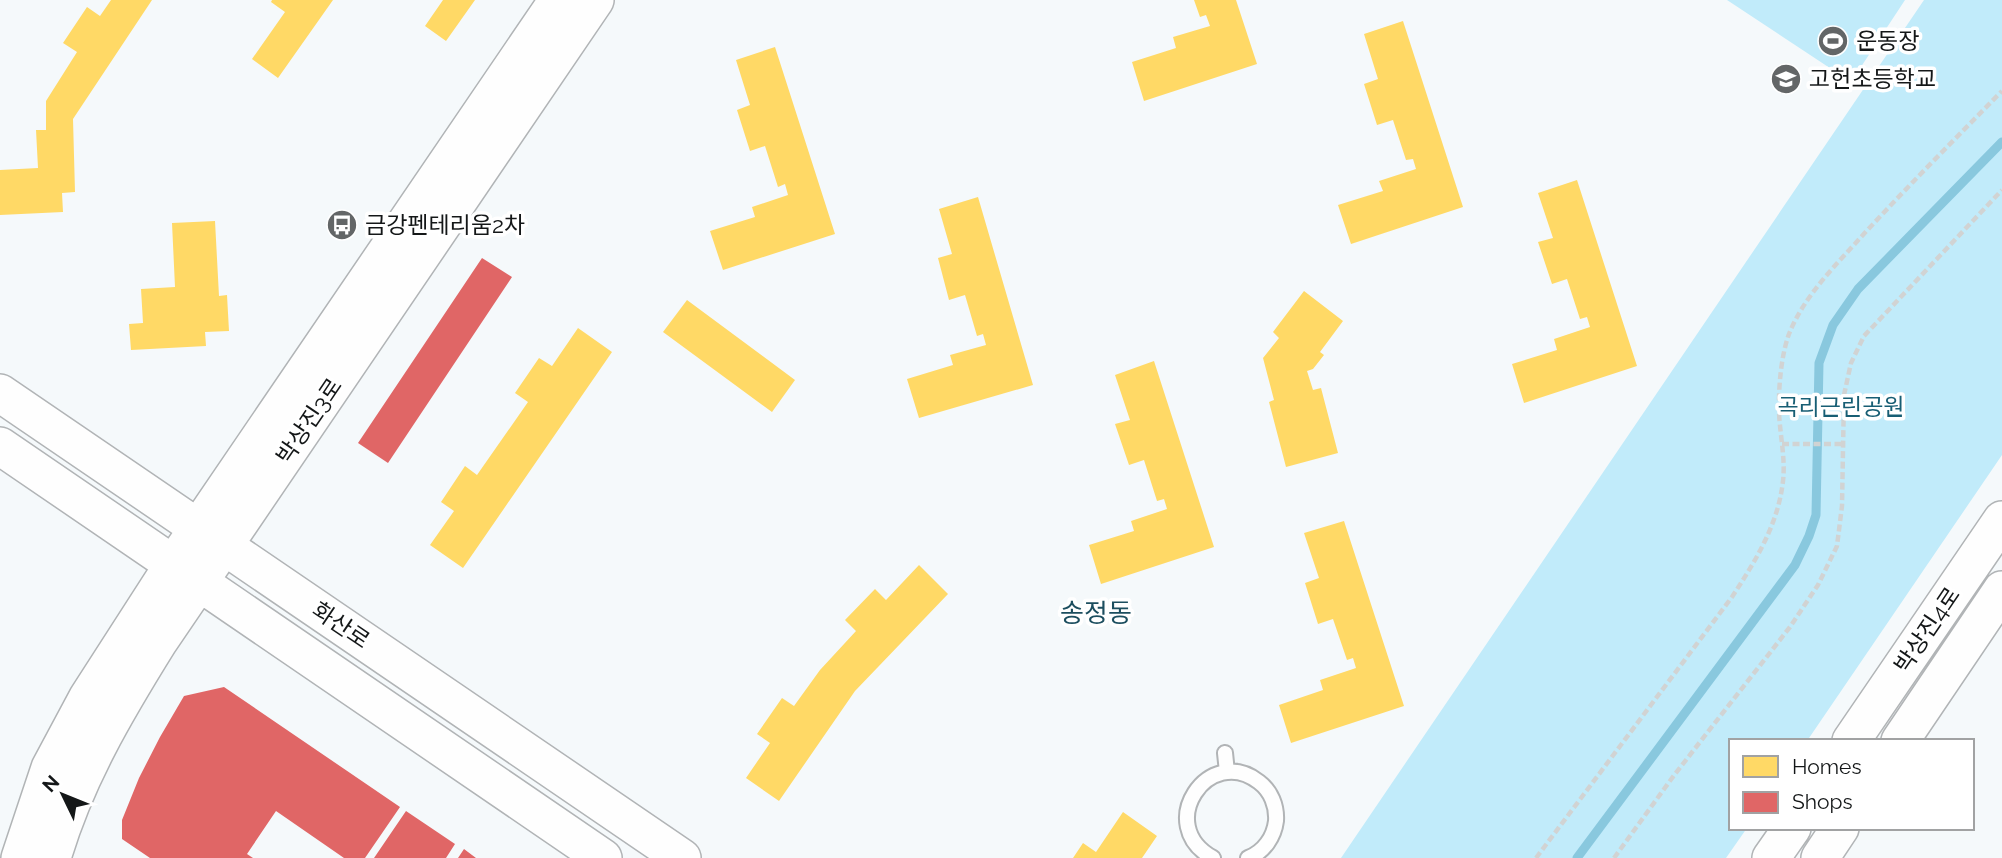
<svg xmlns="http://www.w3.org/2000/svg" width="2002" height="858" font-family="Raleway,'Noto Sans KR',sans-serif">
<rect width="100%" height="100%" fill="#f5f9fb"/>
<path fill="#c1ebfa" d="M1727,0H1905L1851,82Z
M1924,0H2002V455L1807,741H1731V828H1747L1726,858H1341Z"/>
<path fill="#ffd966" d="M111,0H152L73,119L75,192L62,193L63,212L0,215V170L38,168L36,130H46V101L77,52L63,43L87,7L100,16Z
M272,0H333L278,78L252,59L285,12L271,2Z
M443,0H475L446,41L425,26Z
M1194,0H1236L1257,64L1144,101L1132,62L1176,48L1173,37L1210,26L1206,15L1200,17Z
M1403,21L1463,207L1351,244L1338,205L1383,191L1379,181L1416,169L1413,159L1406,160L1393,120L1377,125L1364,84L1378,79L1364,34Z
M775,47L835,234L723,270L710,231L755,217L752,207L788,195L785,184L778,187L765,146L750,151L737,110L750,105L736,60Z
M1577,180L1637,366L1524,403L1512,364L1557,350L1554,339L1590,327L1587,317L1580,319L1567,279L1552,284L1538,242L1553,238L1538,193Z
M978,197L1033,385L919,418L907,379L953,365L950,355L986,345L983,334L977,336L965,295L949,300L938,258L952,254L939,209Z
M215,221L219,296L227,295L229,331L205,332L206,346L131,350L129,324L143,323L141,289L175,287L172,223Z
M1304,291L1343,321L1320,352L1324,355L1313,369L1307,371L1313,390L1321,388L1338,453L1286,467L1269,402L1274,400L1263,358L1279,338L1273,332Z
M687,300L795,380L772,412L663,332Z
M578,328L612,352L463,568L430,545L454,511L441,502L465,466L477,475L528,402L515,393L539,358L552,366Z
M1154,361L1214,547L1101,584L1089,545L1134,531L1131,521L1167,509L1164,499L1157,501L1144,460L1129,465L1115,424L1130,420L1115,375Z
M1344,521L1404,706L1291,743L1279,705L1323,690L1320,680L1356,668L1353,658L1347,660L1333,619L1318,624L1305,583L1319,578L1304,533Z
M919,565L948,594L855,691L779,801L746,778L770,743L757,734L782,698L794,706L820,670L856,631L845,620L875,589L886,600Z
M1123,812L1157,836L1142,858H1073L1083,843L1096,852Z"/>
<path fill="#e06666" d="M482,258L512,277L388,463L358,443Z
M224,687L400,807L365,858H344L276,811L247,854L253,858H150L122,839V820L139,778L160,737L184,696Z
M406,811L455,844L446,858H374Z
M464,849L476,858H458Z"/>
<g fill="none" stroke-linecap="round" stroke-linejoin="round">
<path stroke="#89c8de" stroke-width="9" d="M1577,858L1795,565L1809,536L1816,515L1819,363L1833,325L1858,289L2002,142"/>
<g stroke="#b1b4b6" stroke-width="18">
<path id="lane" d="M1225,753L1227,772
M1213,858C1153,825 1209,743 1259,782C1271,791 1277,806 1276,821C1274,837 1264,852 1248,858"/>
</g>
<g stroke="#b1b4b6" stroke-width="40">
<path id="secondary" d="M0,393L682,858
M0,446L603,858
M1851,741L2002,520
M1900,741L2002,590
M20,858L50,768L88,697L173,565L558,0
M52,858C75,779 116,710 159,641L595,0
M1771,858L1792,828
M1820,858L1840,828"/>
</g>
<path stroke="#d1d3d3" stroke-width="4.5" stroke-dasharray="7 3.5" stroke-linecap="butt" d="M1782,444H1844
M1536,858L1732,597C1756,560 1778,525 1783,481C1786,455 1778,428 1779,402C1779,381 1782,353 1789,334C1804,296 1835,266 1862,236C1907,187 1955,139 2002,91
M1614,858L1675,774L1790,627L1818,585L1837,546L1842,506L1844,395L1851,363L1864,336L2002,190"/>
<use href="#lane" stroke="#fefefe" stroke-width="14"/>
<use href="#secondary" stroke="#fefefe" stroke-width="37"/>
</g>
<defs>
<g id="stadium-disc" transform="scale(1.575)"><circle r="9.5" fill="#636667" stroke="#fff"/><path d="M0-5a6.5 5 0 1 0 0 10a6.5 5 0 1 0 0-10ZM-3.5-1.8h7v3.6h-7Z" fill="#fff"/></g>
<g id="school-disc" transform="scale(1.575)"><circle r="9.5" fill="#636667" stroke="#fff"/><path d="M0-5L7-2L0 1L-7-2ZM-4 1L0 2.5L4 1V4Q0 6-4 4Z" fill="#fff"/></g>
<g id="bus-disc" transform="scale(1.575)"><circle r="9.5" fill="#636667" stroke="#fff"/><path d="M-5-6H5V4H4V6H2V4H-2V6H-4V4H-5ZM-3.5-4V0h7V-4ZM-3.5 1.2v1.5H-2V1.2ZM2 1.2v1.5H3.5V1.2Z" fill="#fff"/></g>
</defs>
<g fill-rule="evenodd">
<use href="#stadium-disc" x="1833" y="41"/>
<use href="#school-disc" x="1786" y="79"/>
<use href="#bus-disc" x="342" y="225"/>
</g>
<g text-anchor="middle" stroke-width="7" stroke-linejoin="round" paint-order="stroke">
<g font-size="23" fill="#141718" stroke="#fff" text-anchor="start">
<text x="1856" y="49">운동장</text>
<text x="1809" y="87">고헌초등학교</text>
<text x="365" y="233">금강펜테리움2차</text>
</g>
<g font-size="23" fill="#175e74" stroke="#fff">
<text x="1841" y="415">곡리근린공원</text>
</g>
<g font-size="23" fill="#141718" stroke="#fff">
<text transform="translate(309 421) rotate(-56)" y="8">박상진3로</text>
<text transform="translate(341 625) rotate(34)" y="8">화산로</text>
<text transform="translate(1927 630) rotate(-56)" y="8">박상진4로</text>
</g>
<g font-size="26" fill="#1c4e5f" stroke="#fff">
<text x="1096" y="622">송정동</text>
</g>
</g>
<rect x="1729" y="739" width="245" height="91" fill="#ffffff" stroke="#a1a2a3" stroke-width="2"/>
<rect x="1743" y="756" width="35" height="21" fill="#ffd966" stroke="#a1a2a3" stroke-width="2"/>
<text x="1792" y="774" font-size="21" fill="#141718">Homes</text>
<rect x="1743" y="792" width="35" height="21" fill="#e06666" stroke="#a1a2a3" stroke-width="2"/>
<text x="1792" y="809" font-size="21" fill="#141718">Shops</text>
<g transform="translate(63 795) rotate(313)" stroke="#ffffff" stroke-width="5" paint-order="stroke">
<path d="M0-5L12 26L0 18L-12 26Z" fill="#141718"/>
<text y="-10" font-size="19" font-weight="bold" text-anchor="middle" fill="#141718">N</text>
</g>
</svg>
